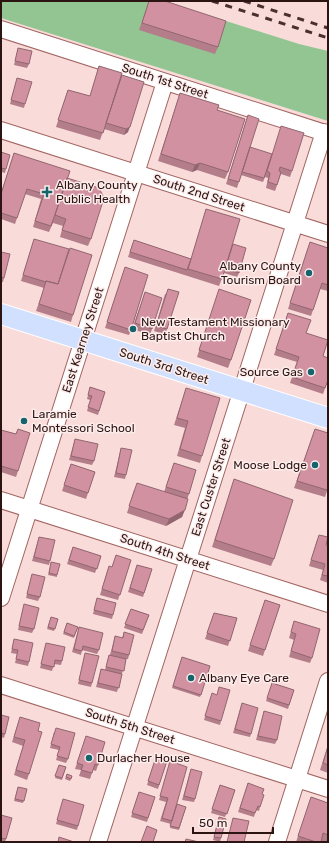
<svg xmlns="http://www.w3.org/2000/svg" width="329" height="843" font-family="Rubik,sans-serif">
<rect width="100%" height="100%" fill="#f9dcda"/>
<path fill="#92c591" d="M1,1H163L299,44L328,51V121L1,18Z"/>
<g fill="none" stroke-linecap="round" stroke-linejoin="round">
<g stroke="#a26561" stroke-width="18">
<path id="minor" d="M1,29L328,134
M1,130L328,234
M1,500L328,604
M1,598L165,82
M1,685L328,789
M98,842L324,132
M277,842L328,681"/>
</g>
<g stroke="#fff" stroke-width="22">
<path id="major" d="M1,314L328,418"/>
</g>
<use href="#minor" stroke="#fff" stroke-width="16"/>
<use href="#major" stroke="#d1e0fe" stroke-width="20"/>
<path stroke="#49302e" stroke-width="3" stroke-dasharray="7 7" stroke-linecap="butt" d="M212,1L328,38
M244,1L328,28"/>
</g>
<path fill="#b47d8a" d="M149,1L218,47L215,54L139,30Z
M18,48L29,64L27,68L14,65Z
M99,66L122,75L128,132L124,135L104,129L100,140L56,127L68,90L90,96Z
M17,78L25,104L24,108L10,104Z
M180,93L217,110L228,172L225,179L197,170L192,172L158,161Z
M246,121L250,147L292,171L290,177L281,174L275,191L266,188L268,178L265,177L263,182L241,175L237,188L226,184Z
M1,152L6,169L5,173L1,172Z
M14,153L67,178L91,239L88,246L60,237L63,226L53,223L49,232L33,227L41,199L25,194L15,224L1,219V193Z
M206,209L233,244L239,273L237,277L224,273L219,286L128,257L134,240L191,259Z
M34,239L73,315L71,322L36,311L44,288L21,281Z
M308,248H328V291L320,289L311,316L288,309Z
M1,252L4,278L3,282H1Z
M123,273L131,330L129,335L105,328Z
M145,292L152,329L150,335L132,329Z
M179,292L165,335L154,331L165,294Z
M217,296L231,360L228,368L197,357Z
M288,313L306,333L323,356L328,380L323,394L290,383L297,362L274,355Z
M90,387L105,392L98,415L87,411L90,400L87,399Z
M186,388L202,456L200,463L177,456L185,428L174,425Z
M18,429V471L16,477L1,472V430L16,434Z
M315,429L328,488L325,497L294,488Z
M75,439L94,461L92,465L69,460Z
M121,448L126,475L125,479L114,477Z
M174,463L196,470L182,517L166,526L127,513L134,490L164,492Z
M71,464L95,472L86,499L62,491Z
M232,486L274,559L271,566L212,547Z
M39,537L50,561L49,565L32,561Z
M317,540L328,546V583L320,580L323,570L309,566Z
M73,547L101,556L95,573L67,564Z
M131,560L118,600L100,595L107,572L112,567Z
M51,564L57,575V577L48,575Z
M137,565L152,569L143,597L128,592Z
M32,574L40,597L38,601L26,598Z
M97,598L113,615L112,619L93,614Z
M265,600L280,605L263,656L248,651Z
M24,604L34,629L32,633L18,630Z
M131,609L149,615L142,634L124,628Z
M214,613L237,618L228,646L205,639Z
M51,617L58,619L54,631L47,629Z
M294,621L312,658L310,663L289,657L294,640L289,638Z
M67,623L78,627L74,638L63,634Z
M79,627L99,650L97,654L82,650L81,655L72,652Z
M124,632L129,655L128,659H126L117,692L96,687L101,669L105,670L109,655H110L115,636L122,638Z
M14,639L29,662L28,666L15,663L17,654L11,653Z
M46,643L62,661L61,665L54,664L52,671L40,668Z
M85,653L92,683L91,687L78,684Z
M182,657L210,666L200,697L172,688Z
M272,683L294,690L288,709L266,701Z
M211,697L221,721L220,725L204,720Z
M242,703L251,734L250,737L233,733Z
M264,711L277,740L275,744L256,740Z
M1,715L5,734L4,738L1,737Z
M20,717L38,731L29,774L27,780L14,775L23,746L12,742Z
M54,732L68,759L66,763L56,760L59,750L50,748Z
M86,736L98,765L96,771L93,770L90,779L79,776L81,770L75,769Z
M328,745V773L320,770Z
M156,757L167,761L158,789L147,785Z
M170,761L174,815L186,807L179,830L170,828L171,824L160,821L166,802L159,800Z
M59,765L66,767L62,780L55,778Z
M191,769L195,799L194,802L182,800Z
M67,774L72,776L70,781L65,779Z
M248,783L262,794L260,807L259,811L256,810L254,817L238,812Z
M220,785L235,790L225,817L211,813Z
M18,787L27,789L23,803L14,801Z
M139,792L155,797L147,822L131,817Z
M311,797L328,803V842L321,841V842H296Z
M63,799L78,826L77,830L56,824Z
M1,815L6,839L5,842H1Z
M219,818L221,838L220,842L213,840Z"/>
<path fill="#926670" d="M130,127L128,132L124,135L126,129Z
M200,163L197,170L192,172L195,165Z
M185,510L182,517L166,526L169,519Z"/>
<path fill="#d191a0" stroke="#926670" d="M149,1H165L226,21L218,47L142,23Z
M18,48L32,51L29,64L15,61Z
M99,66L122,73L103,133L58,120L68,90L90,96Z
M122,75L144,82L130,127L126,129L106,123Z
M17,78L32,82L25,104L11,100Z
M180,93L219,105L217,110L245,119L228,172L200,163L195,165L161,154Z
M248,115L259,119L239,182L228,179Z
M281,126L304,133L292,171L280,167L279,171L281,172L277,185L268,182L270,173L267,171Z
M250,147L272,154L264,178L242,172Z
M1,152L10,155L6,169L1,168Z
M14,153L70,171L51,226L35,221L44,194L27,189L17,218L1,213V194Z
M67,178L99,188L104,198L91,239L62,230L66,219L55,215Z
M206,209L240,219L222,279L188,269Z
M34,239L69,249L58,284L46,281V282L23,275Z
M134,240L191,259L187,270L130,252Z
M310,242L328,248V285L322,283L313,310L290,303Z
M233,244L246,248L239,273L225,269Z
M70,248L92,255L73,315L39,304L46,281L58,284Z
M1,252L10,254L4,278L1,277Z
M125,267L148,275L131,330L107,322Z
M168,289L179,292L167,329L156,326Z
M219,289L251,300L231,360L199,350Z
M145,292L162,298L152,329L135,323Z
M288,313L311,320L306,333L328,340L323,356L328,358V380L325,388L292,377L299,357L276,349Z
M90,387L105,392L99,411L88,407L92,396L88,395Z
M186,388L220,398L202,456L180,449L188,421L177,418Z
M18,429L30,433L18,471L1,466V430L16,434Z
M315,429L328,433V488L327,490L297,481Z
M75,439L98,444L94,461L71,456Z
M121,448L132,450L126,475L116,473Z
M174,463L196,470L189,494L166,487Z
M71,464L95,472L88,493L64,485Z
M234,479L293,500L274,559L215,540Z
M137,483L188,499L185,510L169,519L129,506Z
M319,535L328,537L326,545L328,546V576L322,575L325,564L311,560Z
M39,537L55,540L50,561L34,557Z
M73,547L101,556L97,569L69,560Z
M116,555L131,560L120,595L102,589L109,566L112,567Z
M51,562L60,564L57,575L49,573Z
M137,565L152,569L144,593L130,588Z
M32,574L45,577L40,597L27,594Z
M97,598L116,603L113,615L94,610Z
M265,600L280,605L265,650L250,645Z
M24,604L39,608L34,629L19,626Z
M131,609L149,615L143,630L125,624Z
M214,613L237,618L230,641L207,633Z
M51,617L58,619L55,629L48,627Z
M294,621L320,629L312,658L291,651L296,634L291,632Z
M67,623L78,627L74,636L64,632Z
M79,627L103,633L99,650L83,646L82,651L74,649Z
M124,632L134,635L129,655L112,651L115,636L123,638Z
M14,639L33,643L29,662L16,659L18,650L12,649Z
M46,643L65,647L62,661L55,660L54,667L41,664Z
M85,653L99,656L92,683L79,680Z
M109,655L126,659L124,671L106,667Z
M182,657L210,666L201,695L173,686Z
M101,669L122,674L119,688L98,683Z
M272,683L294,690L289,705L267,698Z
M219,687L230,690L221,721L205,716L212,693L217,695Z
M242,703L258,708L251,734L235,729Z
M264,711L282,716L277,740L258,736Z
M1,715L9,717L5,734L1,733Z
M20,717L40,723L38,731L42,732L29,774L16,770L25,740L14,737Z
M56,728L75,733L68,759L57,756L60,747L51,744Z
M86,736L105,742L98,765L95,764L92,773L81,770L83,765L77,763Z
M328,746V765L323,763Z
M156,757L167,761L159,785L148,781Z
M170,761L187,767L172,821L162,818L168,798L160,796Z
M59,765L66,767L62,778L55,776Z
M191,769L202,772L195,799L184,796Z
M67,774L72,776L71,779L66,777Z
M248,783L264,789L262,794L264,795L260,807L258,806L255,813L240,808Z
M220,785L235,790L227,814L212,809Z
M18,787L27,789L24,801L15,799Z
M139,792L155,797L148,818L132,813Z
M311,797L328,803V835L323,833L321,842H316L298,836Z
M63,799L84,805L78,826L57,820Z
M177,804L186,807L179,828L170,826Z
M1,815L12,818L6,839L1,838Z
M219,817L226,819L221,838L214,837Z
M233,818L249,821L244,842H227Z
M147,826L157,830L153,842H141Z
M59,837L74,842H58Z
M186,839L199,842H185Z"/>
<g fill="#15636b" stroke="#fcedec" stroke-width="1.5">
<path d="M45 186h4v4h4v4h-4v4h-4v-4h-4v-4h4z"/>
<circle cx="309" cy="273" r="4"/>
<circle cx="133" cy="329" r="4"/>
<circle cx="311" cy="372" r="4"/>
<circle cx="24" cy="421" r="4"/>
<circle cx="315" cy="465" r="4"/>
<circle cx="191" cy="678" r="4"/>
<circle cx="89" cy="758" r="4"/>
</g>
<g text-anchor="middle" stroke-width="3" stroke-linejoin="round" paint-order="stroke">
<g font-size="12" fill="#2c1412" stroke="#fcedec">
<text transform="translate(165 81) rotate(18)" y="4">South 1st Street</text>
<text transform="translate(199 193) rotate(18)" y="4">South 2nd Street</text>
<text transform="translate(83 340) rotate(-72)" y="4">East Kearney Street</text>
<text transform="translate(164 366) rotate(18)" y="4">South 3rd Street</text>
<text transform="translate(211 487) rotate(-72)" y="4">East Custer Street</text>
<text transform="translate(165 552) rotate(18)" y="4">South 4th Street</text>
<text transform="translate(130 726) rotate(18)" y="4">South 5th Street</text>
</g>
<g font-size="12" fill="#2c1412" stroke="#fcedec" text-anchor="start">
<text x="56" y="189">Albany County<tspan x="56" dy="14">Public Health</tspan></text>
<text x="301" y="270" text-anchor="end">Albany County<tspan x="301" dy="14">Tourism Board</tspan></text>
<text x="141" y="326">New Testament Missionary<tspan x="141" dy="14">Baptist Church</tspan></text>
<text x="303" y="376" text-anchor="end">Source Gas</text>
<text x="32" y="418">Laramie<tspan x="32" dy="14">Montessori School</tspan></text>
<text x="307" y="469" text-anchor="end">Moose Lodge</text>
<text x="199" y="682">Albany Eye Care</text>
<text x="97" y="762">Durlacher House</text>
</g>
</g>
<rect width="329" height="843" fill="none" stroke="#2c1412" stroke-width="4"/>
<path d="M193 827v6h80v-6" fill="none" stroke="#2c1412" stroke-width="2"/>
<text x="199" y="827" font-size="12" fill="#2c1412" stroke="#fcedec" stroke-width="3" paint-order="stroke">50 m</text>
</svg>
